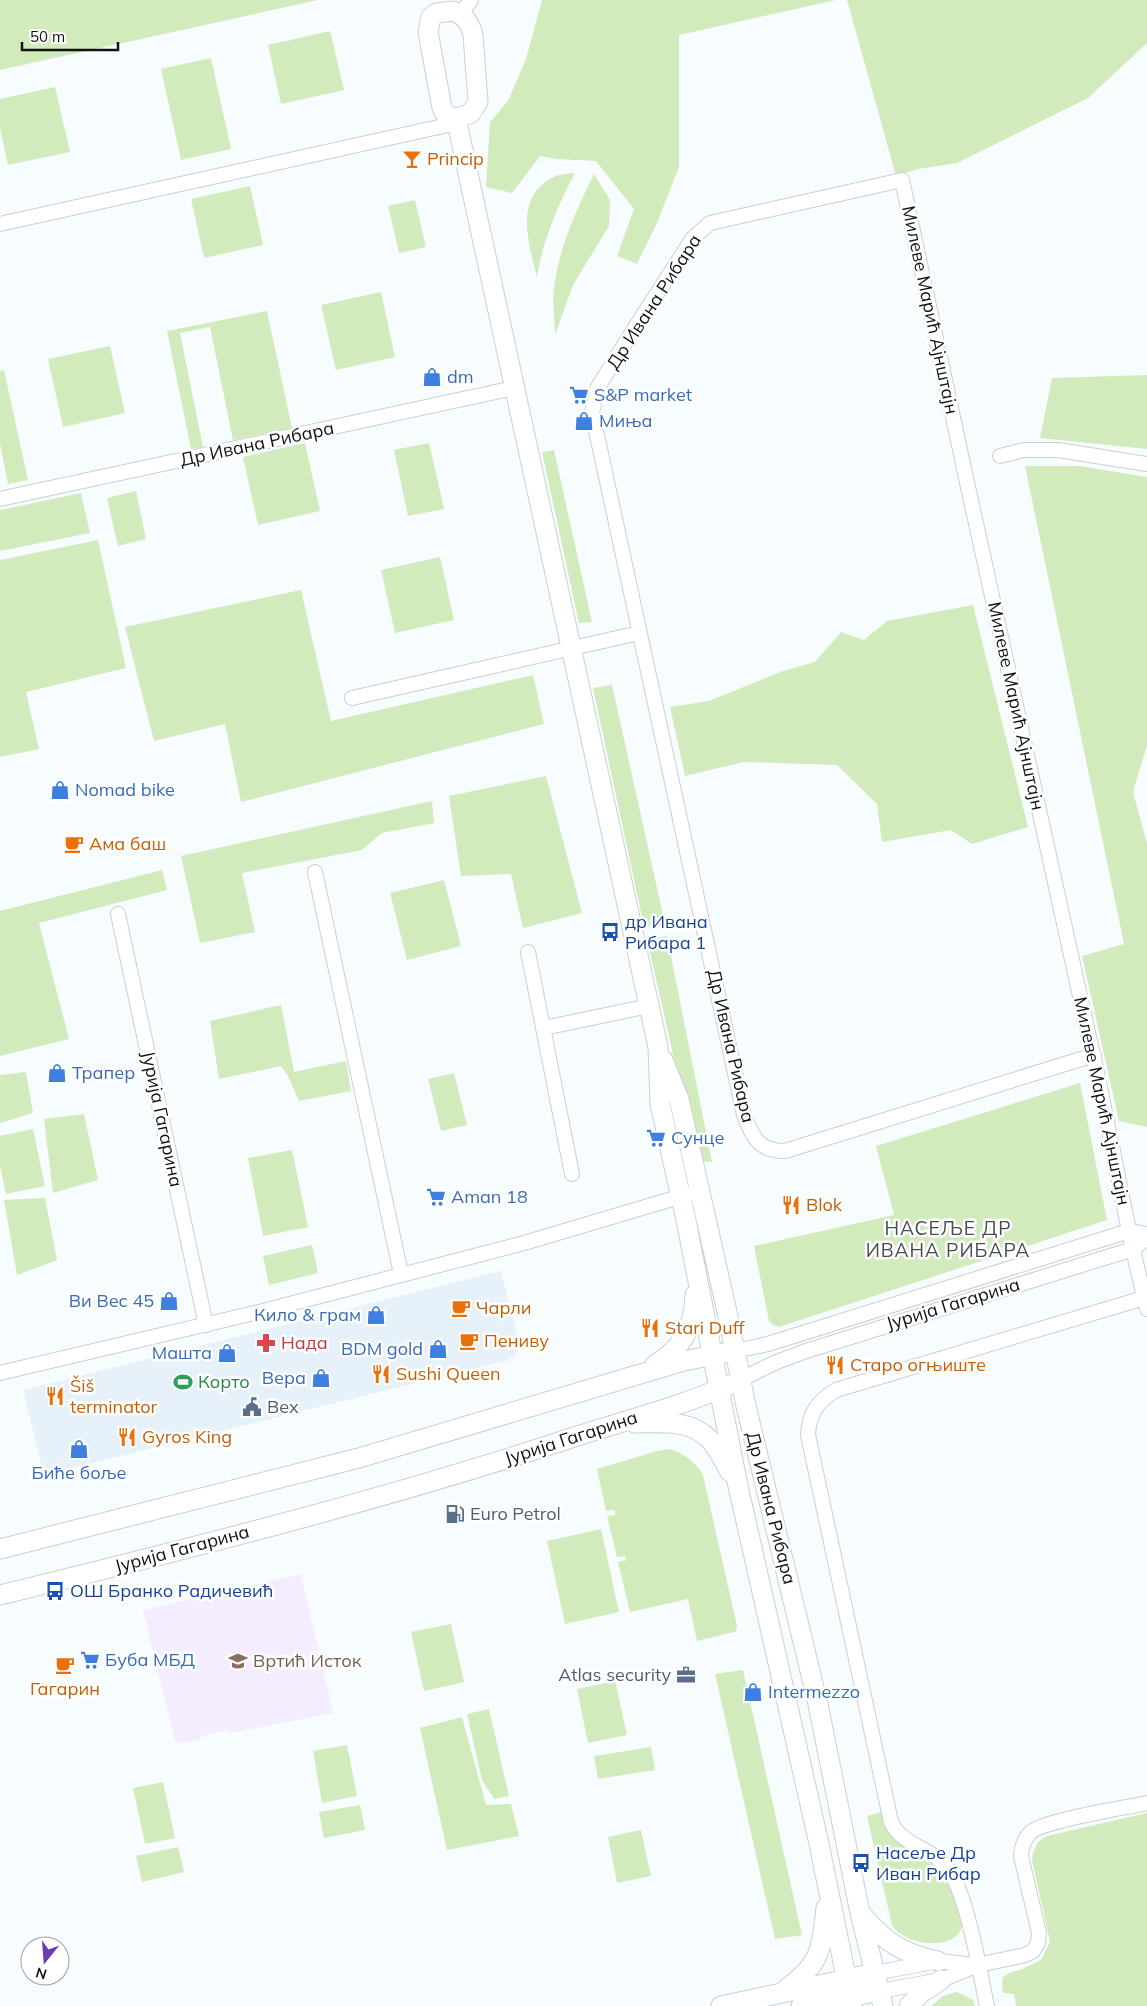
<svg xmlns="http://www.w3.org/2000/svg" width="1147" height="2006" font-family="Mulish,sans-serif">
<rect width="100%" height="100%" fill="#f7fcff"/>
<path fill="#e7f1fa" d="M501,1271L519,1341V1348L515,1355L508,1360L44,1475L23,1390Z"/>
<path fill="#f4edff" d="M301,1574L333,1713L231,1733L228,1730L205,1735L198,1740L176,1744L143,1610Z"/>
<path fill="#d1ebbd" d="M0,0H318L0,70Z
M542,0H836L679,35V167L657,223L637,264L617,256L634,209L596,161L556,159L540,156L512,193L486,187L490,122L508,101L526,59Z
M847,0H1147V43L1088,98L957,163L918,169L896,176Z
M330,31L344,90L281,104L268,45Z
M211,58L231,149L181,160L161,69Z
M55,87L70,152L8,165L0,128V99Z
M575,173C558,205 543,240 537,277C528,242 513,195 556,176C562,174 569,174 575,173Z
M594,174L610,200L609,226L573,285L555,335C555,320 552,303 554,288C559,248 576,210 594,174Z
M250,186L263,245L204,258L191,199Z
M415,200L426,247L399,253L388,206Z
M381,292L395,357L336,370L321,305Z
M267,311L292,428L233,440L210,327L180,333L203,447L191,449L167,331Z
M110,346L125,413L63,427L48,359Z
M4,370L28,480L8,484L0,444V371Z
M1147,375V449L1040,438L1052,378Z
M305,443L320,511L258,525L243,457Z
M429,443L444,509L408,516L394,450Z
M554,450L592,622L579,623L542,452Z
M1025,466H1080L1147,477V745L1133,792L1147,843V1127L1119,1121L1082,956L1124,944Z
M136,491L146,539L118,546L107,498Z
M81,493L90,533L0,551V510Z
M98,540L126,668L26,692L39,749L0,757V560Z
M440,557L454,620L395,633L381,570Z
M301,590L331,721L533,675L544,724L241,802L225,724L154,741L125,627Z
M973,605L1028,827L972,844L951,830L882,842L877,804L837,765L744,762L685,776L670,707L709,701L783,671L815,662L841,632L864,640L887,621Z
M612,685L665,924L644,926L593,688Z
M546,776L582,913L523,928L511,874L461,876L449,796Z
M432,801L434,823L382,833L362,850L242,873L255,932L200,943L181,856Z
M162,870L167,890L39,923L69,1039L0,1056V911Z
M444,880L461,946L407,960L390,893Z
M667,936L712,1162L697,1161L647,939Z
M281,1005L294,1072L346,1061L351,1091L299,1101L288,1076L281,1066L219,1079L210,1021Z
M26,1072L33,1113L0,1123V1075Z
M454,1073L467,1125L441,1131L428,1079Z
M1080,1083L1107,1220L779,1327L773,1325L769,1321L754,1246L894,1215L876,1146Z
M84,1114L98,1180L53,1193L44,1119Z
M33,1129L45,1186L6,1194L0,1166V1136Z
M292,1150L308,1227L263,1236L248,1158Z
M45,1198L57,1260L17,1275L4,1200Z
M312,1245L318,1273L269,1285L263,1256Z
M670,1449C684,1454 695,1461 703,1475L737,1626L736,1631L734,1632L697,1641L688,1599L630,1612L618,1562L626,1560L625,1556L617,1557L607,1516L615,1515V1510L606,1511L597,1469L657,1451Z
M601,1529L619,1612L565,1624L547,1541Z
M451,1624L464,1682L424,1691L411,1632Z
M743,1670L802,1935L775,1939L715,1674Z
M615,1681L627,1735L588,1743L577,1689Z
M489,1709L509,1796L494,1799L482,1780L467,1714Z
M462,1717L486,1805L511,1804L519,1836L447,1850L420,1728Z
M347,1745L357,1796L322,1803L313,1751Z
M651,1747L655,1770L598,1779L594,1756Z
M163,1782L175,1838L145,1844L133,1788Z
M360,1805L365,1830L324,1838L319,1812Z
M881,1812C883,1818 885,1825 888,1830C899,1849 924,1856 939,1871C950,1882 957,1899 961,1914C972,1952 907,1950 892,1925L867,1816Z
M1147,1813V2006H1016L1014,1994L1003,1993L1002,1985L1003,1977L1009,1973L1020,1970L1041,1960L1050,1942L1032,1860L1033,1853L1038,1842L1047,1836Z
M641,1830L651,1876L617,1883L608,1837Z
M178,1847L184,1872L142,1882L136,1856Z
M957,1992L973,2000L975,2006H931L943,1996Z"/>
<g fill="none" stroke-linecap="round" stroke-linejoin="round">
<g stroke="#cbcfd2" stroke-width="16">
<path id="street" d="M461,14L471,0
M0,224L457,123
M1000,456L1024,450H1058L1147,464
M0,499L514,388
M352,698L639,633
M315,872L401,1274
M118,914L206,1325
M528,952L572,1174
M544,1028L649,1006
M1094,1055L785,1151C758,1151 753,1137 744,1115L592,412L598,387L636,326L693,238L710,223L902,180C963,466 1025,751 1089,1037C1110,1127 1124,1219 1147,1309
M735,1351L768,1344L1129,1231L1147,1234
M0,1373L263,1311L524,1243L699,1191
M740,1380L774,1363L806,1351L1133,1249L1147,1238
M875,1973L938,1961L975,1965
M880,1991L941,1980L978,1965L1025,1955L1033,1951L1038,1943L1039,1933L1021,1856C1022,1846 1024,1839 1031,1832C1046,1820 1124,1808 1147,1803
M987,2006C980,1974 966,1884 944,1864C928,1847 902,1845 891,1822L808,1435C809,1413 818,1401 836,1390L1144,1298"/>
</g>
<g stroke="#cbcfd2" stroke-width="21">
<path id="secondary" d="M453,11C465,15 470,23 473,35L478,102L470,114L456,118L446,115L442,108L428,32L431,17L437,13Z
M456,118L658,1047L660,1104L686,1220L738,1486L819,1844L852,2006
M663,1060L679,1099L727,1312L746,1406L818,1704L860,1913L883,2006
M655,1365C682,1348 694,1328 695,1295
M635,1423C659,1423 691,1419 709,1439C718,1448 724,1461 730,1472
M0,1549L359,1458L684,1361L724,1353
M0,1595C188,1549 375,1502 559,1442C615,1423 674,1409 729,1385
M862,1915C885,1942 903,1954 938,1961
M786,1989C822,1963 821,1949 826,1908
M721,2006L875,1973
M801,2006L880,1991
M909,2006L921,1993L941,1980"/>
</g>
<use href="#street" stroke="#fff" stroke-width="14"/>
<use href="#secondary" stroke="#fff" stroke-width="19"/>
</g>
<defs>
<g id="bar-bare" transform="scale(1.5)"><path d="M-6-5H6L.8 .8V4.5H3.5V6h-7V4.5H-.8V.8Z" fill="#e8710a" stroke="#fff" stroke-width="2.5" paint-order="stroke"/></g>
<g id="shop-bare" transform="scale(1.5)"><path d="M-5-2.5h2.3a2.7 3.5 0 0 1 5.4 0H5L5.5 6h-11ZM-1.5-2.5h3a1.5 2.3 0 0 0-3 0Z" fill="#3f7fe0" stroke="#fff" stroke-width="2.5" paint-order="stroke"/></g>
<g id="supermarket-bare" transform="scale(1.5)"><path d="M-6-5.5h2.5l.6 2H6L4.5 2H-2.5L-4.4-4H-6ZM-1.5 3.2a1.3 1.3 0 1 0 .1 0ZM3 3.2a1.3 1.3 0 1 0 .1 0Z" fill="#3f7fe0" stroke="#fff" stroke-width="2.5" paint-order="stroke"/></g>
<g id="cafe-bare" transform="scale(1.5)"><path d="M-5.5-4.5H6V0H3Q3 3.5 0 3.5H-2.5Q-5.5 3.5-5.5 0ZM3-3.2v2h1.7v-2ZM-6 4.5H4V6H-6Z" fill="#e8710a" stroke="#fff" stroke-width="2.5" paint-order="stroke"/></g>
<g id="bus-bare" transform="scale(1.5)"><path d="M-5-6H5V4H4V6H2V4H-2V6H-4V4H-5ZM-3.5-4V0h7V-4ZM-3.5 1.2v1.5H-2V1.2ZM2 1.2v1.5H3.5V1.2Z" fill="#1a4fb4" stroke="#fff" stroke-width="2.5" paint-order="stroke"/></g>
<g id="restaurant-bare" transform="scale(1.5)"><path d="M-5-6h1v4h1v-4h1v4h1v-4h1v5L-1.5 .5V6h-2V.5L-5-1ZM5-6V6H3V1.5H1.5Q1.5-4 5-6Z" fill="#e8710a" stroke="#fff" stroke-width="2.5" paint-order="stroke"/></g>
<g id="pharmacy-bare" transform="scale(1.5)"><path d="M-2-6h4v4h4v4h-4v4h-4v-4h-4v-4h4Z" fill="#e0444e" stroke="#fff" stroke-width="2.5" paint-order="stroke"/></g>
<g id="stadium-bare" transform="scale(1.5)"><path d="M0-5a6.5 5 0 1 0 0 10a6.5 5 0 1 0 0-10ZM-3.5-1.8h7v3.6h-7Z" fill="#2e9e5b" stroke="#fff" stroke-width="2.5" paint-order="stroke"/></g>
<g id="civic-bare" transform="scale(1.5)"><path d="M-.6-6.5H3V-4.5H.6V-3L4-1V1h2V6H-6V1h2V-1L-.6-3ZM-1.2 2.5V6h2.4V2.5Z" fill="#5c6f8a" stroke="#fff" stroke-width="2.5" paint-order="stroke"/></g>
<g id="fuel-bare" transform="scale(1.5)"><path d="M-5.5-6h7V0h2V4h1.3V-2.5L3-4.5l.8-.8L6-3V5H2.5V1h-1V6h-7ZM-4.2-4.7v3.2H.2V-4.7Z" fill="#5c6f8a" stroke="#fff" stroke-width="2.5" paint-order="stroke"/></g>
<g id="school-bare" transform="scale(1.5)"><path d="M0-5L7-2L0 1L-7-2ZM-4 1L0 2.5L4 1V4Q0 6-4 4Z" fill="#8d6e63" stroke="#fff" stroke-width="2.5" paint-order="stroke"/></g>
<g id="office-bare" transform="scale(1.5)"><path d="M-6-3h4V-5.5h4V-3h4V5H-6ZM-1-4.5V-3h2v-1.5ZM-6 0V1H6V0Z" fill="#5c6f8a" stroke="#fff" stroke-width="2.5" paint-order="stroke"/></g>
</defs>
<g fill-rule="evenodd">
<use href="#bar-bare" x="412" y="159"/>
<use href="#shop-bare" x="432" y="377"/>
<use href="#supermarket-bare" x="579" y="395"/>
<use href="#shop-bare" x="584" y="421"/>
<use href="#shop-bare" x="60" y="790"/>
<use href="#cafe-bare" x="74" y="844"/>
<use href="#bus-bare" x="610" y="932"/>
<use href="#shop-bare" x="57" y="1073"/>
<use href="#supermarket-bare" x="656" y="1138"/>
<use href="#supermarket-bare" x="436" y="1197"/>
<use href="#restaurant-bare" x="791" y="1205"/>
<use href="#shop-bare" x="169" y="1301"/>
<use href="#cafe-bare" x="461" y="1308"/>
<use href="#shop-bare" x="376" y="1315"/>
<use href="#restaurant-bare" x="650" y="1328"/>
<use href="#cafe-bare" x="469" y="1341"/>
<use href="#pharmacy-bare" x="266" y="1343"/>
<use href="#shop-bare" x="438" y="1349"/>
<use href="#shop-bare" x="227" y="1353"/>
<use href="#restaurant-bare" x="835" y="1365"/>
<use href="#restaurant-bare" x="381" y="1374"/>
<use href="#shop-bare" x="321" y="1378"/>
<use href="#stadium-bare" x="183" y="1382"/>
<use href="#restaurant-bare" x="55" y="1396"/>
<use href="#civic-bare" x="252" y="1407"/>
<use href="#restaurant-bare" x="127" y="1437"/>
<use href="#shop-bare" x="79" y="1449"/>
<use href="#fuel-bare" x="455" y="1514"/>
<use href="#bus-bare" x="55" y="1591"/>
<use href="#supermarket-bare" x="90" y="1660"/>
<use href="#school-bare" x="238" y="1661"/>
<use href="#cafe-bare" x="65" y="1665"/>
<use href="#office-bare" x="686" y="1675"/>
<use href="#shop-bare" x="753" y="1692"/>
<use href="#bus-bare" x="861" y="1863"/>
</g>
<g text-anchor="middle" stroke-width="5" stroke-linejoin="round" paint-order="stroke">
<g font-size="18" fill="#c56008" stroke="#fff" text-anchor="start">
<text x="427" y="165">Princip</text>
<text x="89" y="850">Ама баш</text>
<text x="806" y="1211">Blok</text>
<text x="476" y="1314">Чарли</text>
<text x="665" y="1334">Stari Duff</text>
<text x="484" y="1347">Пениву</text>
<text x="850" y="1371">Старо огњиште</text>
<text x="396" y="1380">Sushi Queen</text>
<text x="70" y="1392">Šiš<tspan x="70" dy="21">terminator</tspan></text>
<text x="142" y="1443">Gyros King</text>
<text x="65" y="1695" text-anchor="middle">Гагарин</text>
</g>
<g font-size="18" fill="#101113" stroke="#fff">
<text transform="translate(654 302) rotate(-57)" y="6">Др Ивана Рибара</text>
<text transform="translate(930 310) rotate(78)" y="6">Милеве Марић Ајнштајн</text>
<text transform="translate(257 444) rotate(-12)" y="6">Др Ивана Рибара</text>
<text transform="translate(1016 706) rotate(78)" y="6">Милеве Марић Ајнштајн</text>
<text transform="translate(731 1046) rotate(77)" y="6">Др Ивана Рибара</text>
<text transform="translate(1102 1101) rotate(78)" y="6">Милеве Марић Ајнштајн</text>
<text transform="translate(162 1119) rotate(78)" y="6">Јурија Гагарина</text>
<text transform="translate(953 1304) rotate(-17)" y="6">Јурија Гагарина</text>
<text transform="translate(571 1438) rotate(-18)" y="6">Јурија Гагарина</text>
<text transform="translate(771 1508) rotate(76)" y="6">Др Ивана Рибара</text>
<text transform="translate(182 1549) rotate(-15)" y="6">Јурија Гагарина</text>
</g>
<g font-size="18" fill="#366cbe" stroke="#fff" text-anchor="start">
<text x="447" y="383">dm</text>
<text x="594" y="401">S&amp;P market</text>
<text x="599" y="427">Миња</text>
<text x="75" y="796">Nomad bike</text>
<text x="72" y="1079">Трапер</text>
<text x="671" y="1144">Сунце</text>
<text x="451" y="1203">Aman 18</text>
<text x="154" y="1307" text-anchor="end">Ви Вес 45</text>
<text x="361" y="1321" text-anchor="end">Кило &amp; грам</text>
<text x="423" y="1355" text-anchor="end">BDM gold</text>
<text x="212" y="1359" text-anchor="end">Машта</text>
<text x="306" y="1384" text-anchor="end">Вера</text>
<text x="79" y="1479" text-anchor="middle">Биће боље</text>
<text x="105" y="1666">Буба МБД</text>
<text x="768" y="1698">Intermezzo</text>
</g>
<g font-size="18" fill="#164399" stroke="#fff" text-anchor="start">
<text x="625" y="928">др Ивана<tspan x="625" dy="21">Рибара 1</tspan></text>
<text x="70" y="1597">ОШ Бранко Радичевић</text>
<text x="876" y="1859">Насеље Др<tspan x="876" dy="21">Иван Рибар</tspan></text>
</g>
<g font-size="18" fill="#be3a42" stroke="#fff" text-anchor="start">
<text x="281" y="1349">Нада</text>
</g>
<g font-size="18" fill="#27864d" stroke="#fff" text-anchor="start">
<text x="198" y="1388">Корто</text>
</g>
<g font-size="18" fill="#4e5e75" stroke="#fff" text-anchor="start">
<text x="267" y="1413">Bex</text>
<text x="470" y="1520">Euro Petrol</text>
<text x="671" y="1681" text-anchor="end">Atlas security</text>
</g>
<g font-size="18" fill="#785e54" stroke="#fff" text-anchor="start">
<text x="253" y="1667">Вртић Исток</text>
</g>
<g font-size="19" letter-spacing="1" fill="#484c4f" stroke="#fff">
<text x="948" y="1235">НАСЕЉЕ ДР<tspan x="948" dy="22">ИВАНА РИБАРА</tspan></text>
</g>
</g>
<g transform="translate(45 1961) rotate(197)"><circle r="24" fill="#ffffff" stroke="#9fa0a1"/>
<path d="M0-4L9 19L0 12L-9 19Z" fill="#6c3cb3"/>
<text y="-8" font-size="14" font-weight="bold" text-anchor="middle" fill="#101113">N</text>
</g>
<path d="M22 42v8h96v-8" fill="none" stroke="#101113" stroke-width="2.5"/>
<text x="30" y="42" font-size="15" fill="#101113" stroke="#ffffff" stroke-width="4" paint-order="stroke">50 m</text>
</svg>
